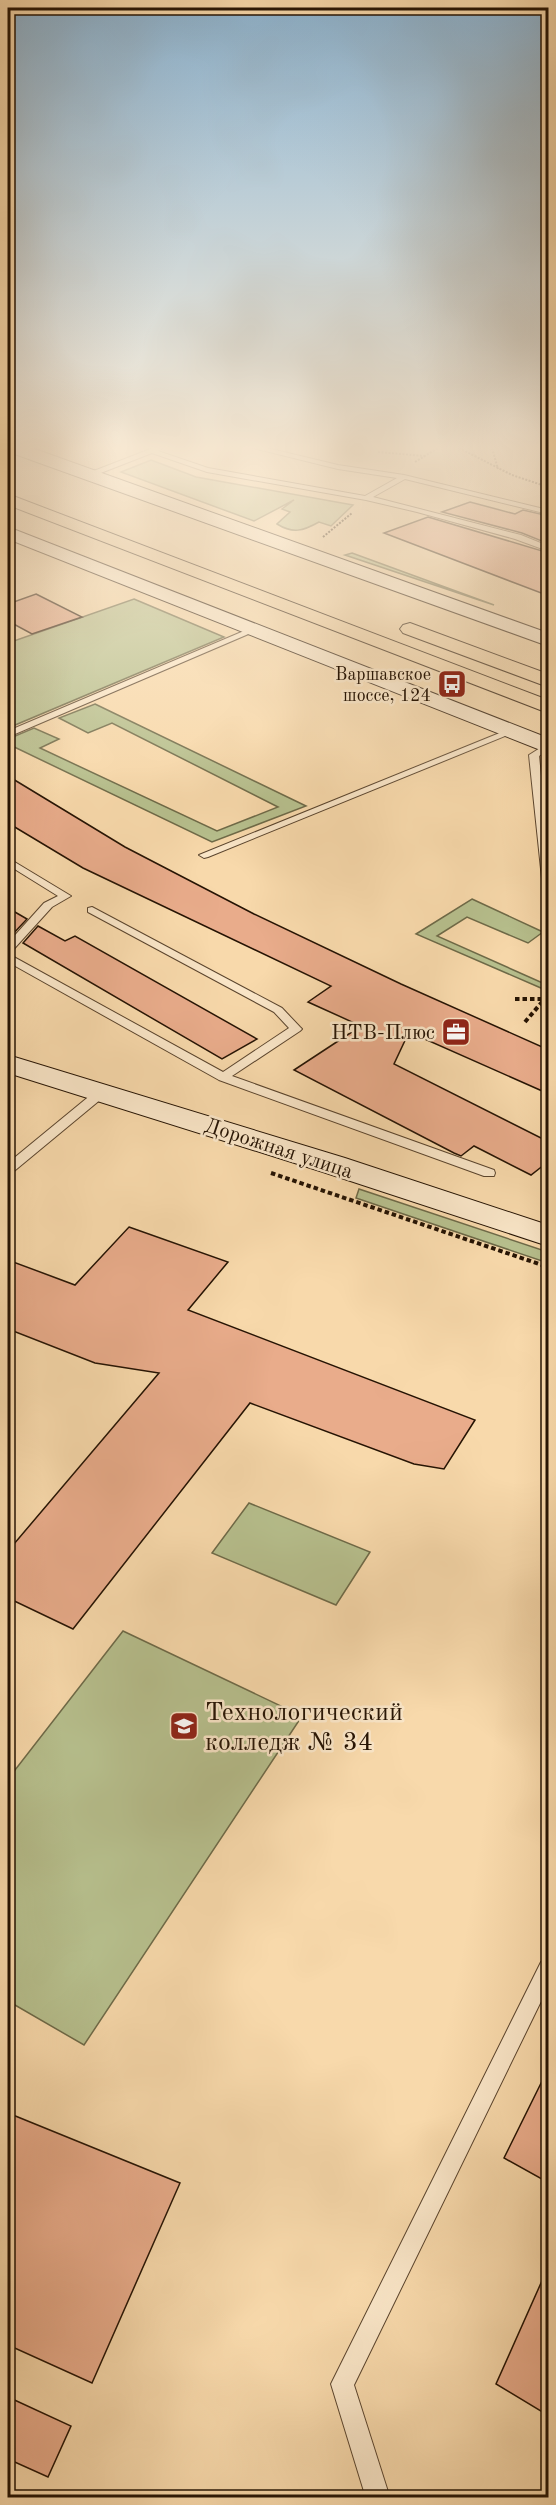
<svg xmlns="http://www.w3.org/2000/svg" width="556" height="2505" font-family="'Old Standard TT',serif">
<rect width="100%" height="100%" fill="#f8d9ab"/>
<filter id="stains"><feTurbulence type="fractalNoise" baseFrequency=".00333" numOctaves="4"/><feColorMatrix values="0 0 0 0 .2 0 0 0 0 .09 0 0 0 0 .02 0 0 0 .5 -.17"/></filter>
<radialGradient id="worn" r=".72"><stop offset=".6" stop-color="#630" stop-opacity="0"/><stop offset="1" stop-color="#630" stop-opacity=".3"/></radialGradient>
<path fill="#b7c08e" stroke="#6e6a48" stroke-width="1.5" d="M151,460L196,477L353,505L331,526L319,522C303,531 293,534 277,524L290,512L282,509L294,500L254,521L121,472Z
M352,553L494,605L345,555Z
M134,599L224,637L8,728V643Z
M95,704L306,806L212,842L8,744V739L34,728L59,739L40,748L217,831L278,807L112,723L88,733L59,718Z
M472,899L543,932L528,943L467,917L437,936L545,984L541,988L416,934Z
M359,1189L548,1252V1263L356,1198Z
M249,1503L370,1552L336,1605L212,1553Z
M123,1631L302,1716L84,2045L8,2001V1779Z"/>
<path fill="#e9ac8b" stroke="#251303" stroke-width="1.5" d="M470,502L515,514L523,510L549,516V544L522,533L442,512Z
M428,517L549,553V596L384,533Z
M36,594L82,617L32,634L8,621V604Z
M8,776L125,847L254,914L401,984L549,1050V1094L409,1032L394,1064L549,1142V1161L531,1175L474,1146L461,1156L454,1153L294,1070L361,1026L308,1002L331,986L83,868L8,823Z
M8,908L27,919L11,936L8,934Z
M38,926L65,941L75,936L257,1039L222,1059L23,943Z
M129,1227L228,1262L188,1310L475,1420L444,1469L414,1464L250,1403L73,1629L8,1598V1551L159,1373L95,1363L8,1329V1260L75,1285Z
M549,2067V2183L504,2158Z
M8,2113L180,2183L92,2383L8,2345Z
M549,2265V2416L496,2384Z
M8,2397L71,2426L48,2477L8,2459Z"/>
<g fill="none" stroke-linecap="round" stroke-linejoin="round">
<g stroke="#5a442d" stroke-width="2">
<path id="lane" d="M153,448H163L158,451L208,468L365,496L397,478L338,469L253,448H267L338,465L404,475L548,510V514L405,479L373,497L521,535L548,546V551L515,539L417,512L366,500L207,472L152,453L93,476L86,474Z
M251,628L258,630L8,737V731Z
M507,730L515,732L208,857L204,858L199,855Z
M548,743V750L539,756L548,845V891L543,888L529,755Z
M8,858L71,896L52,907L12,951L8,952V943L44,903L58,896L8,865Z
M92,907L282,1008L300,1027L302,1029L300,1031L232,1076L494,1170L495,1173L494,1176H484L219,1080L8,962V955L12,956L223,1072L289,1028L274,1012L88,912V908Z
M102,1088L106,1089L108,1092L106,1095L13,1172L8,1173V1163L98,1089Z
M548,1959V1987L354,2385L390,2498H366L331,2384L541,1962Z"/>
</g>
<g stroke="#251303" stroke-width="2">
<path id="secondary" d="M8,448H32L548,633V646L9,452Z
M8,527L548,738V753L8,539Z
M8,1055L345,1158L548,1225V1246L323,1172L8,1073Z"/>
</g>
<g stroke="#251303" stroke-width="2">
<path id="primary" d="M8,494L548,700V713L8,505Z
M410,623L548,674V687L403,633L400,629L403,625Z"/>
</g>
<path stroke="#251303" stroke-width="2" stroke-dasharray="2 1.5" stroke-linecap="butt" d="M459,448L512,475L548,487
M492,448L498,469
M378,452L425,456
M415,462L438,448
M323,537L352,513"/>
<path stroke="#251303" stroke-width="4" stroke-dasharray="4.5 3" stroke-linecap="butt" d="M515,999H542
M525,1022L548,995
M271,1173L548,1267"/>
<use href="#lane" fill="#fae6c8" fill-rule="evenodd"/>
<use href="#secondary" fill="#fae6c8" fill-rule="evenodd"/>
<use href="#primary" fill="#f8d9ab" fill-rule="evenodd"/>
</g>
<linearGradient id="sky" x2="0" y2="1"><stop stop-color="#8cb5d4"/><stop offset="0.56" stop-color="#fceed9"/><stop offset="1" stop-color="#fceed9" stop-opacity="0"/></linearGradient>
<rect width="556" height="799" fill="url(#sky)"/>
<defs>
<g id="bus-square" transform="scale(1.5)"><rect x="-9" y="-9" width="18" height="18" rx="4" fill="#8f2418" stroke="#fae6c8"/><path d="M-5-6H5V4H4V6H2V4H-2V6H-4V4H-5ZM-3.5-4V0h7V-4ZM-3.5 1.2v1.5H-2V1.2ZM2 1.2v1.5H3.5V1.2Z" fill="#fff"/></g>
<g id="office-square" transform="scale(1.5)"><rect x="-9" y="-9" width="18" height="18" rx="4" fill="#8f2418" stroke="#fae6c8"/><path d="M-6-3h4V-5.5h4V-3h4V5H-6ZM-1-4.5V-3h2v-1.5ZM-6 0V1H6V0Z" fill="#fff"/></g>
<g id="university-square" transform="scale(1.5)"><rect x="-9" y="-9" width="18" height="18" rx="4" fill="#8f2418" stroke="#fae6c8"/><path d="M0-5L7-2L0 1L-7-2ZM-4 1L0 2.5L4 1V4Q0 6-4 4Z" fill="#fff"/></g>
</defs>
<g fill-rule="evenodd">
<use href="#bus-square" x="452" y="684"/>
<use href="#office-square" x="456" y="1032"/>
<use href="#university-square" x="184" y="1726"/>
</g>
<g text-anchor="middle" stroke-width="5" stroke-linejoin="round" paint-order="stroke">
<g font-size="18" fill="#251303" stroke="#fae6c8" text-anchor="end">
<text x="431" y="680">Варшавское<tspan x="431" dy="21">шоссе, 124</tspan></text>
</g>
<g font-size="21" fill="#251303" stroke="#fae6c8" text-anchor="end">
<text x="435" y="1039">НТВ-Плюс</text>
</g>
<g font-size="21" fill="#251303" stroke="#fae6c8">
<text transform="translate(279 1148) rotate(18)" y="7">Дорожная улица</text>
</g>
<g font-size="26" fill="#251303" stroke="#fae6c8" text-anchor="start">
<text x="205" y="1720">Технологический<tspan x="205" dy="30">колледж № 34</tspan></text>
</g>
</g>
<rect width="556" height="2505" fill="none" stroke="#f8d9ab" stroke-width="30"/>
<rect x="9" y="9" width="538" height="2487" fill="none" stroke="#251303" stroke-width="3"/>
<rect x="15" y="15" width="526" height="2475" fill="none" stroke="#251303" stroke-width="1.5"/>
<rect width="100%" height="100%" filter="url(#stains)"/>
<rect width="100%" height="100%" fill="url(#worn)"/>
</svg>
